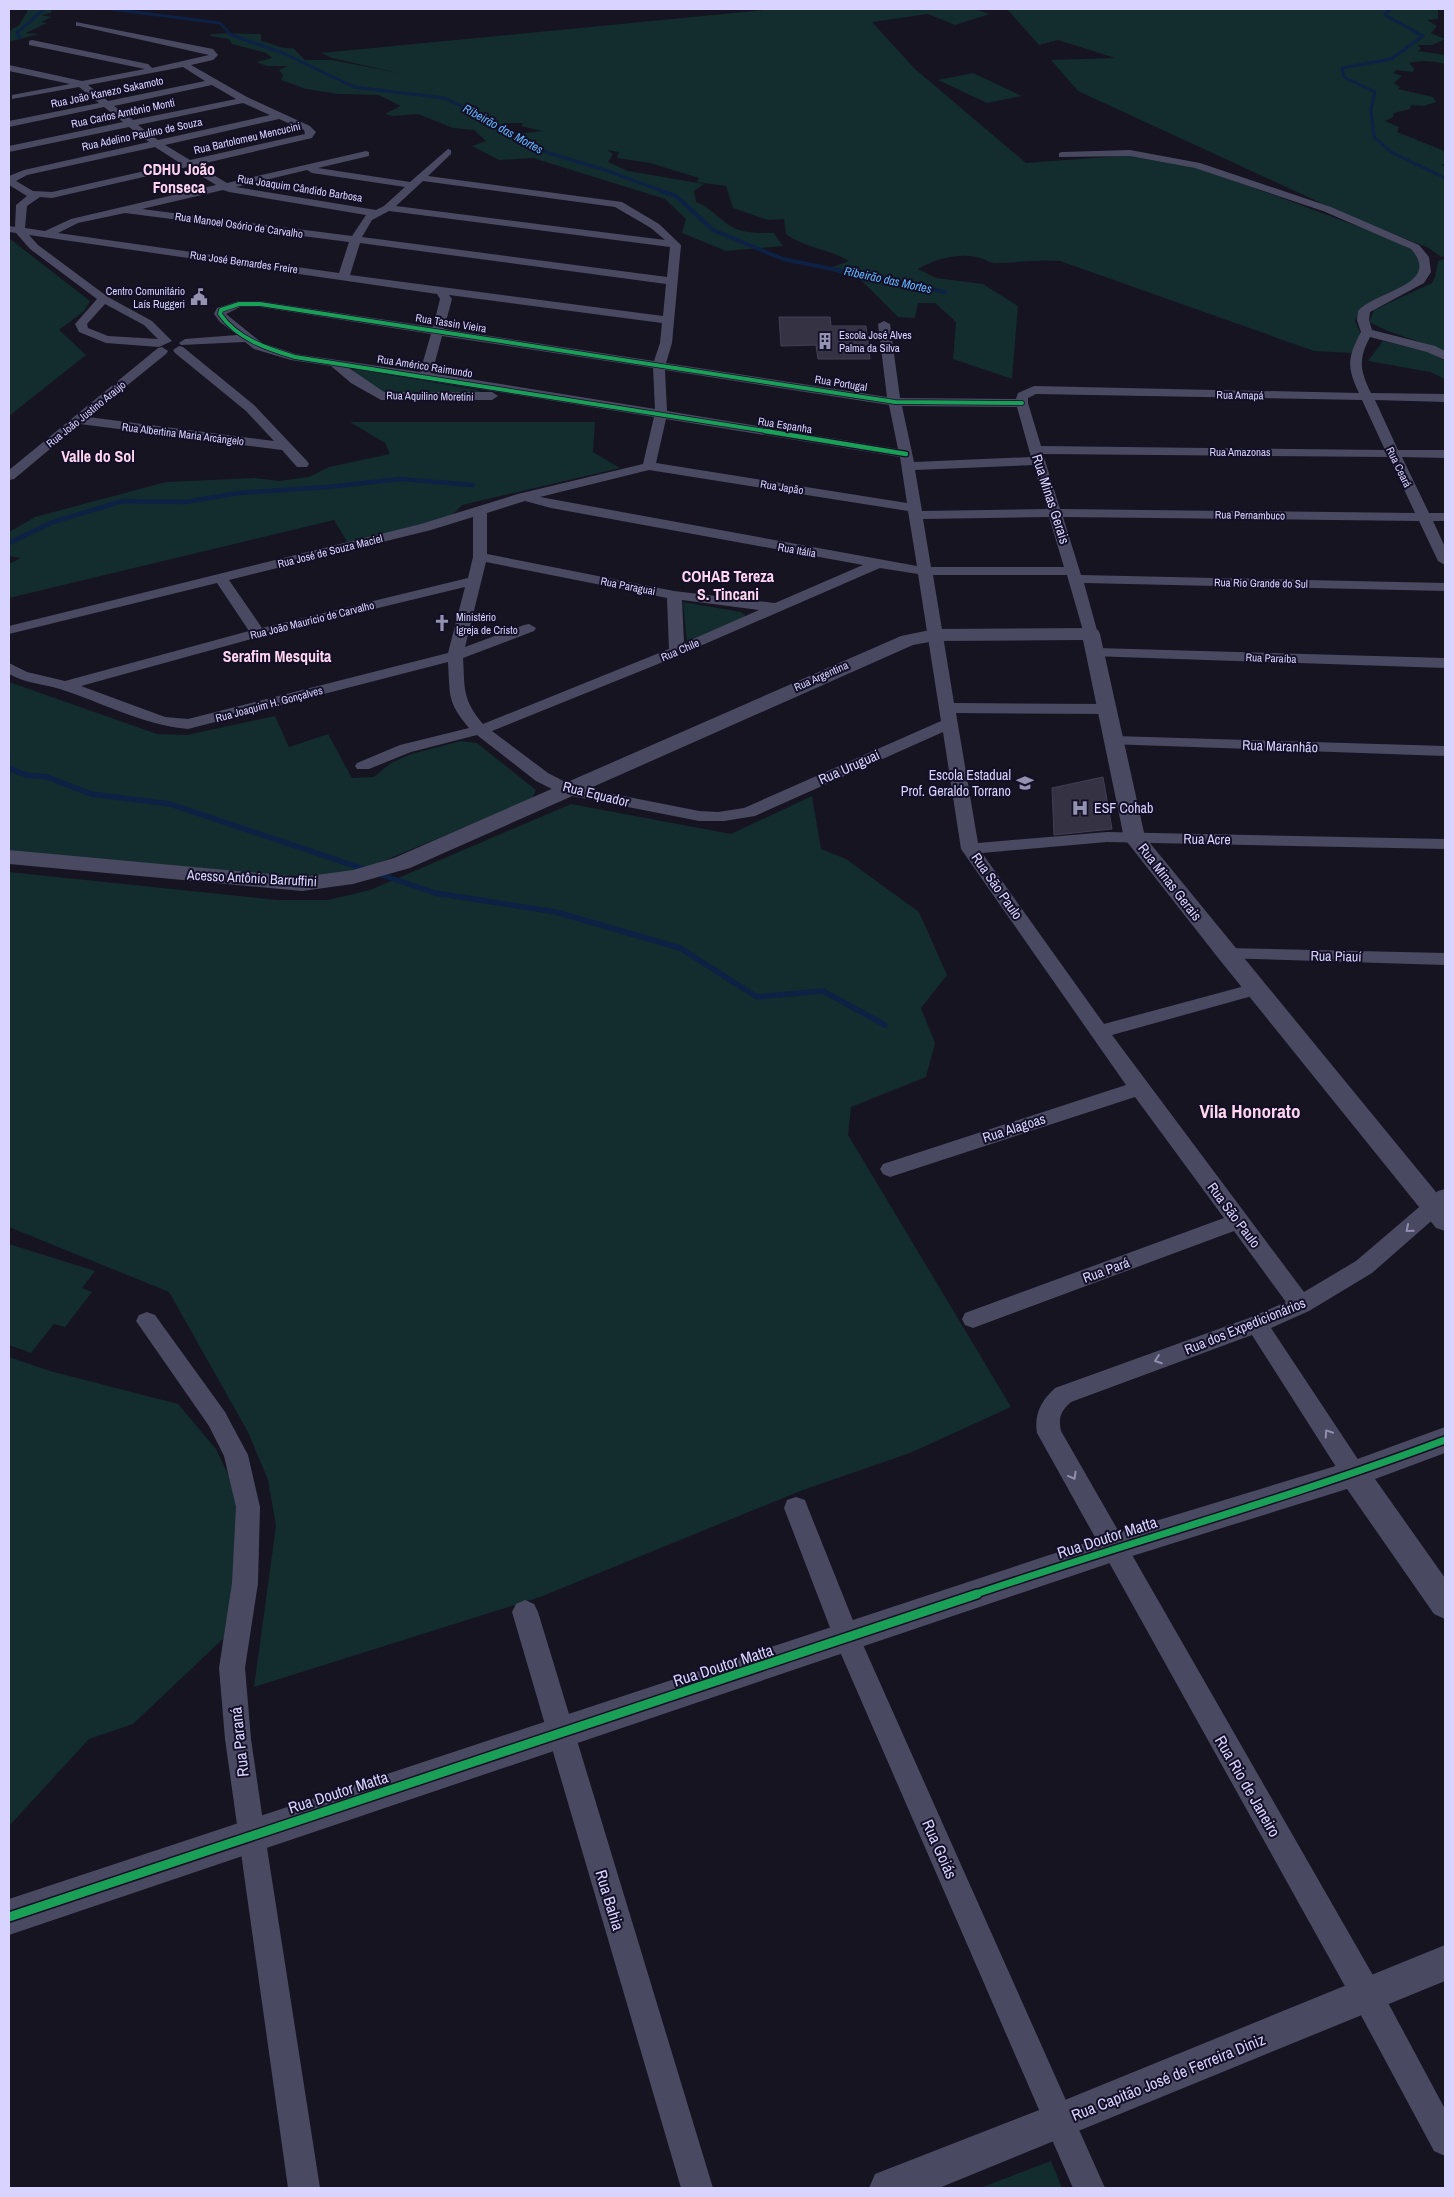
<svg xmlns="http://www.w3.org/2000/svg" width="1454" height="2197" font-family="'Archivo Narrow',sans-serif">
<rect width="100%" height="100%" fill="#161421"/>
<path fill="#132c2d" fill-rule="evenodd" d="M52,9L51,13L41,15L51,17L41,22L47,23L26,33L39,34L9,42V31L19,25L28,10Z
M775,9H974L990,14L955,25L928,14L872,22L915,69L1026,163L1133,155L1172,161L1217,174L1403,243L1420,257L1421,280L1362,307L1355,321L1362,336L1353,353L1314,351L1060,261C1038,259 1017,263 995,263C989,263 986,259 980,258C959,252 936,259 918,269L936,278L983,284L1018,306L1012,379L953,359L956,322L935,303H918L915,318L898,317L861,280L827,269L849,261C829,249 804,248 786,234L784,219L768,220L733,208L726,186L697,182L699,178L650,163L617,158L619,152L607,150L613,154L608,162L628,171L704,184L694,191L696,202C709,207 714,214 725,222C739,234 756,233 774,233L783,246L726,251L682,233L686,219L665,199L533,158L499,160L472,146L486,141L474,130L453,128L418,114L392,116L385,114L401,106L379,95L338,94L306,89L281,80L283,75L279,70L288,66H267L256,62L272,58L266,53L232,44L229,39L210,36L212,34C229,33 244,34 261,34V41C273,43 281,50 293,48L305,60H332L398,73L332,58L321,53ZM503,123H523L521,126L542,131L517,134L503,125Z
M1007,9H1438V19L1427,20L1437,26L1431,33L1445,39L1432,45H1418L1421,49L1418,51L1445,55V64C1435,61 1420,60 1409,63L1414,68L1413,72L1396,70L1393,73L1402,76L1394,83L1400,87L1398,89L1433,97L1436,102L1424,106L1411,105L1410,109L1394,113L1393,117L1385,121L1399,127L1397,132L1442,150L1445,153V164L1441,165L1445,166V256L1441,257L1429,248L1358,220L1078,91L1051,60L1115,58L1058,40L1039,45Z
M973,73L1022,96L987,103L938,80Z
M9,238L90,301L84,311L59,330L86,355L9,416Z
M1445,259V351L1388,331L1369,322L1374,310L1432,283L1435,277L1438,261Z
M1383,341L1429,352L1445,361V379L1430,372L1368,361Z
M356,369L477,390L481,392L480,394L380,393L351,370Z
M350,422H595L593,452L620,468L462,505L450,517L348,543L334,520L9,598V564L21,558L9,556V532L35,517L166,482L255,478L279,481L309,477L329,467L390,454L385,443Z
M683,602L741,612L745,615L743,619L687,644Z
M9,682L157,734L187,735L275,716L289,747L328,734L352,778L374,777L391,763L411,754L461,741L477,743L536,790L532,799L374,865L336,875L293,880L9,850Z
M812,796L821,849L846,859L919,912L947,975L921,1008L935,1043L926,1077L851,1107L848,1135L1011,1407L910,1453L803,1490L540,1597L254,1687L276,1526L268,1480L248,1432L169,1292L9,1227V872L277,900H328L370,890L571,804L731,834Z
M9,1244L95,1271L82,1288L92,1292L65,1327L54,1324L31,1353L9,1345Z
M9,1357L50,1371L178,1404L216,1449L237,1493L243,1530L226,1636L133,1724L89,1739L9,1826Z
M1051,2161L1062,2188H980Z"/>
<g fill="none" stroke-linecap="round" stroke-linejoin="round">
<path stroke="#0d2144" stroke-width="3" d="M111,9L220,23L231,35L283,53L354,87L444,98L482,116L533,148L608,171L665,192
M1390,9L1385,15L1423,36L1391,59L1342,68L1344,77L1375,92L1371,109L1374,137L1391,152L1445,178
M20,38L17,32C29,25 33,16 45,9"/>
<path stroke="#0d2144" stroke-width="4" d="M661,191L676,196L713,230L783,259L945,292"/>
<path stroke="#0d2144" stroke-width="4.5" d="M9,543L53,522L123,501L185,502L238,493L328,487L400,479L473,485"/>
<path stroke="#0d2144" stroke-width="5.5" d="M9,768L26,775L47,777L91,794L170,804L367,870
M376,873L435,893L556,912L680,948L757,997L823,991L885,1025"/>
</g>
<path fill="#343243" stroke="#433f54" d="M779,317H830L831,326H866L870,359H818L816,345L781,346Z
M1103,777L1112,829L1054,835L1052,788Z"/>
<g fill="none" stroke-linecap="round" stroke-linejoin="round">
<path fill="#4a4962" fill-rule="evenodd" d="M76,22L213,49L218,55L213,60L191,65L247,97L310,126L316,132L312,138L197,165L227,183L366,151L369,152V156L318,168L410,182L448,149L451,150V154L428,176L622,202L659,224L681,245L672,343L666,363L887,397L878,324L884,321L890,324L900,398L1016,399L1018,393L1034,386L1359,393C1346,366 1348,357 1361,332L1357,320L1358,311C1375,291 1443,285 1411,249L1323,211L1195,168L1130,156L1059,157V153L1062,152L1130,150L1200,163L1331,207L1419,245L1429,257L1431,272L1424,283L1370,312L1369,320L1372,330L1435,346L1445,351V360L1427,352L1370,337C1358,360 1360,370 1371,393L1445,394V402L1375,400L1398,450H1445V458L1402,457L1429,513H1445V521H1433L1445,547V565L1438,561L1419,521L1063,517L1081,575L1445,583V591L1084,583L1098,634L1091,638L1084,634L1067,575H933L954,703L1106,704L1114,709L1106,714L956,713L978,843L1107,832L1445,839V849L1107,842L982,853L1104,1024L1256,983L1263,985L1265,989L1263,993L1112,1035L1304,1292L1356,1261L1438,1191L1445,1189V1209L1372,1273L1309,1311L1271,1328L1363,1467L1366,1474L1363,1481L1354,1484L1345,1481L1252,1335L1071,1402C1061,1411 1058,1417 1061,1431L1378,1984L1445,2109V2156L1434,2151L1356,2006L1037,1433C1034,1414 1041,1401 1055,1388L1249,1318L1286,1302L1234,1231L981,1325L973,1328L965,1325L962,1319L965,1313L1224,1218L1135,1097L890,1177L883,1174L880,1169L883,1164L1126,1085L961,849L943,732L755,816L724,821H699L562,794L536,781L477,735L411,752L369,769H357L355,766L357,763L400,745L469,728C447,702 450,695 448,662L188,729C143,725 103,703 60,689C43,684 25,683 9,674V663L27,672L65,681L249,631L217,583L9,634V626L421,524L518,494L643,464L654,417L349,368L384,392H492L498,396L492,400H381L351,383L331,366L291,360L254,349L245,342L181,345L179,343L185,339L237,335L220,322L214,314L217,308L239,301H260L433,327L440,299L437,294L29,235L38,245L108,297L152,321L172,341L159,347L106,343L79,332L75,324L97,299L30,249L16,233L9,232V226L15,227L16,205L27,196L9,185V176L24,170L149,142L129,127L9,152V146L123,122L104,107L9,127V121L99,103L79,87L12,99V95L70,84L9,71V65L82,81L145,69L29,45V41L32,40L148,64L152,68L209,55L79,26H76ZM183,67L205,81L108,101L88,85ZM212,85L236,99L133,120L114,106ZM243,103L270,115L158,140L138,125ZM279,119L304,130L305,134L190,160L165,145ZM155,147L180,163L52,192L33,191L16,181L27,175ZM187,167L216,185L71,219L45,231L25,228L27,206L40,197L52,198ZM307,170L312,173L405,187L384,206L376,210L236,187ZM423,181L615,207L651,228L665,240L396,206ZM223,190L229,192L366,215L352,236L142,209ZM389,211L670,247L667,277L362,237L372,220ZM125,213L349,242L339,273L58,233L78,223ZM360,243L666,284L663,316L350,275ZM449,295L662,323L660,343L654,361L444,329L452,299ZM105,304L144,325L158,339L108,336L88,328L87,324ZM240,307H260L431,334L420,372L296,354L262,343L226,314ZM442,336L653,368L655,409L432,373ZM665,370L889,405L898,449L667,411ZM1036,394L1362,400L1385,450L1041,446L1028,403V398ZM902,406L1017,407L1031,457L914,462ZM666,419L900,457L907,503L656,463ZM1043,454L1389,457L1415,513L1060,509ZM1033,465L1047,509L922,511L915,470ZM649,470L908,511L917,566L540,497ZM525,501L551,508L863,565L775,603L674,591L487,554V513ZM473,517V557L468,578L262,628L229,580L431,530ZM1049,517L1064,567H931L923,519ZM486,562L667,598L669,649L483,724C462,699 465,689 463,658L534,631L536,628L529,624L524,625L465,647ZM880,568L918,574L941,721L744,808L718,812L699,811L573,786L548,773L492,731L668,660ZM465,587L448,653L188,719L165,717L81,686L262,636ZM682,600L759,610L684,643Z
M179,346L183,347L254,405L307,461L309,464L307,467H297L282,450L80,424L14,479L9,480V470L158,348L162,347L168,351L166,354L88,417L274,441L246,411L175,353L173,350Z
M1096,648L1445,658V668L1091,656L1088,653Z
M1114,736L1445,746V756L1108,744L1106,741L1108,738Z
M1227,948L1445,953V965L1220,958L1218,954L1220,950Z
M147,1312L155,1315L225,1412L248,1455L260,1507L258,1583L245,1668L251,1739L265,1835L320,2188H288L225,1739L219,1668L232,1583L236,1507L224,1456L209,1426L136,1321L139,1315Z
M796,1497L805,1500L808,1508L860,1638L1105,2188H1073L834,1638L784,1508L787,1500Z
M525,1600L534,1604L538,1612L713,2188H681L512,1612L516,1604Z"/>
<path fill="#4a4962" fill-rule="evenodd" d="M1091,628L1098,630L1100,634L1145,837L1445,1203V1231L1436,1228L1219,959L1124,838L1083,640L935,641L913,645L410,868L353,884L302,891L9,864V850L302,877L353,870L394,858L901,636L935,629Z
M1445,1427V1453L1375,1479L1445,1578V1619L1434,1614L1347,1489L1113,1562L9,1935V1899L1113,1534L1352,1461Z
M1445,1945V1981L939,2188H869L875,2174L1060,2102Z"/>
<g stroke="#130f26" stroke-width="5.5">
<path id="cycleway-far3" d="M772,432L295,357C268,349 237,339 220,314L221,310L239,304H260L895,402L1022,403"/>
</g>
<g stroke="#130f26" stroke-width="7">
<path id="cycleway-far2" d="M765,431L906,454"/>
</g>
<g stroke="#130f26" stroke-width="10">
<path id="cycleway-far1" d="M973,1595C1130,1542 1290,1498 1445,1440"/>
</g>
<g stroke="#130f26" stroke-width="12">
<path id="cycleway" d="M9,1917L977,1594"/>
</g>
<use href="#cycleway-far3" stroke="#1a9f57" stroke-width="4"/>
<use href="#cycleway-far2" stroke="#1a9f57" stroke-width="4.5"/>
<use href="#cycleway-far1" stroke="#1a9f57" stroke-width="7"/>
<use href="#cycleway" stroke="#1a9f57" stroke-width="9"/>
</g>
<defs><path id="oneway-chevron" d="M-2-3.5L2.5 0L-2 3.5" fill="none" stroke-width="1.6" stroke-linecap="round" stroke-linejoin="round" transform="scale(1.25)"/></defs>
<g stroke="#928eb0">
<use href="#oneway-chevron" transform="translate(1409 1229) rotate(140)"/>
<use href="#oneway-chevron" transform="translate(1158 1360) rotate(160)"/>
<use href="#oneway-chevron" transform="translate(1328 1433) rotate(-123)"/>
<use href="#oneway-chevron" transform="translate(1073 1476) rotate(61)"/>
</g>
<defs>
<g id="civic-bare" transform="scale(1.35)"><path d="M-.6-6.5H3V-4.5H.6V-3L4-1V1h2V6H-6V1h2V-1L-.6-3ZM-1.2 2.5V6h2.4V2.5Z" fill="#9591b1" stroke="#130f26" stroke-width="2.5" paint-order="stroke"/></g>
<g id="building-bare" transform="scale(1.35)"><path d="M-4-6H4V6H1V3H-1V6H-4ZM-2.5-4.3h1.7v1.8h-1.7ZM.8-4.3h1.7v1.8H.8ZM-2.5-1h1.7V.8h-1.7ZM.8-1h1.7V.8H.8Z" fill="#9591b1" stroke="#130f26" stroke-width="2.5" paint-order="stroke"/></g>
<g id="church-bare" transform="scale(1.35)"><path d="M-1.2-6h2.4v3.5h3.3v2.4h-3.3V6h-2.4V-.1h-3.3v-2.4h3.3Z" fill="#9591b1" stroke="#130f26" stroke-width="2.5" paint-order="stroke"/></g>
<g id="school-bare" transform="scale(1.35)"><path d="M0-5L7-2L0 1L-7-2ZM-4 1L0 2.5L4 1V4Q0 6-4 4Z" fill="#9591b1" stroke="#130f26" stroke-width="2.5" paint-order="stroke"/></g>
<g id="hospital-bare" transform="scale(1.35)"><path d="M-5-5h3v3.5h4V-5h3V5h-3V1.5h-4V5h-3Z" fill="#9591b1" stroke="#130f26" stroke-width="2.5" paint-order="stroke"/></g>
</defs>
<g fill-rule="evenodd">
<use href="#civic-bare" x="199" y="297"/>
<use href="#building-bare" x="825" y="341"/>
<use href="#church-bare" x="442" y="623"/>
<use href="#school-bare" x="1025" y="783"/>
<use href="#hospital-bare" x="1080" y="808"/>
</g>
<g text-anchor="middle" stroke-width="4" stroke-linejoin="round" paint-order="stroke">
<g font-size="11" fill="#d9d4ff" stroke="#130f26">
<text transform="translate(107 92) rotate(-12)" y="4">Rua João Kanezo Sakamoto</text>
<text transform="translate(123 113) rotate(-12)" y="4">Rua Carlos Amtônio Monti</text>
<text transform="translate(142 134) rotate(-12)" y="4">Rua Adelino Paulino de Souza</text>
<text transform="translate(247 138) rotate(-13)" y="4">Rua Bartolomeu Mencucini</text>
<text transform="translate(300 188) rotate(9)" y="4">Rua Joaquim Cândido Barbosa</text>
<text transform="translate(239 225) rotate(8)" y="4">Rua Manoel Osório de Carvalho</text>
<text transform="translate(244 262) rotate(8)" y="4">Rua José Bernardes Freire</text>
<text transform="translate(451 323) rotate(9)" y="4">Rua Tassin Vieira</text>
<text transform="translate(425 366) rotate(9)" y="4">Rua Américo Raimundo</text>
<text transform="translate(841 383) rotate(9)" y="4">Rua Portugal</text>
<text transform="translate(1240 395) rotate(1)" y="4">Rua Amapá</text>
<text transform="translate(430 396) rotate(1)" y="4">Rua Aquilino Moretini</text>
<text transform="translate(86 414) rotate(-39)" y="4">Rua João Justino Araújo</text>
<text transform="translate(785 425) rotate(9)" y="4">Rua Espanha</text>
<text transform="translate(183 434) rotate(7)" y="4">Rua Albertina Maria Arcângelo</text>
<text x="1240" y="456">Rua Amazonas</text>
<text transform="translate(1399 467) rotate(64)" y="4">Rua Ceará</text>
<text transform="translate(782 487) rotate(9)" y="4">Rua Japão</text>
<text transform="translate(1250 515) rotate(1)" y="4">Rua Pernambuco</text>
<text transform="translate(797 550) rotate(10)" y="4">Rua Itália</text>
<text transform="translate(330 551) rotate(-14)" y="4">Rua José de Souza Maciel</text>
<text transform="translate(1261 583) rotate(1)" y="4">Rua Rio Grande do Sul</text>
<text transform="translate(628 586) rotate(11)" y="4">Rua Paraguai</text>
<text transform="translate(312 620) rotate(-14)" y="4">Rua João Maurício de Carvalho</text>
<text transform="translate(680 650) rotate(-23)" y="4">Rua Chile</text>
<text transform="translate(1271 658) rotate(2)" y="4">Rua Paraíba</text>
<text transform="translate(821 676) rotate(-24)" y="4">Rua Argentina</text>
<text transform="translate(269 704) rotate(-15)" y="4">Rua Joaquim H. Gonçalves</text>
</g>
<g font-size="11" fill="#d9d4ff" stroke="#130f26" text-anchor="start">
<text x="185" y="295" text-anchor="end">Centro Comunitário<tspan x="185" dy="13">Laís Ruggeri</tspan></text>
<text x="839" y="339">Escola José Alves<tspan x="839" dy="13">Palma da Silva</tspan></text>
<text x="456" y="621">Ministério<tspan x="456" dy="13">Igreja de Cristo</tspan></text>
</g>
<g font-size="12" font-style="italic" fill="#62b6ff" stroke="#130f26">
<text transform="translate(503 129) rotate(29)" y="4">Ribeirão das Mortes</text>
<text transform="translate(888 280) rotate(12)" y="4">Ribeirão das Mortes</text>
</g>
<g font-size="14" fill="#d9d4ff" stroke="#130f26">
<text transform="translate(1051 499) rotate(72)" y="5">Rua Minas Gerais</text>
<text transform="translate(1280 746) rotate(2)" y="5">Rua Maranhão</text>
<text transform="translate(849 767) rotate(-24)" y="5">Rua Uruguai</text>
<text transform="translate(596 794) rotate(14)" y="5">Rua Equador</text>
<text transform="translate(1207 839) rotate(1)" y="5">Rua Acre</text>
<text transform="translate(252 878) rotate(3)" y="5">Acesso Antônio Barruffini</text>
<text transform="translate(1170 882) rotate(52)" y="5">Rua Minas Gerais</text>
<text transform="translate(997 886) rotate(55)" y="5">Rua São Paulo</text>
<text transform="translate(1336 956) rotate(1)" y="5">Rua Piauí</text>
<text transform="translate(1014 1128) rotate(-18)" y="5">Rua Alagoas</text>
<text transform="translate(1234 1215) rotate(53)" y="5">Rua São Paulo</text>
<text transform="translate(1106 1270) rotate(-20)" y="5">Rua Pará</text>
<text transform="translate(1245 1326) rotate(-22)" y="5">Rua dos Expedicionários</text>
</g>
<g font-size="14" fill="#d9d4ff" stroke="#130f26" text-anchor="end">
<text x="1011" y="780">Escola Estadual<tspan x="1011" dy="16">Prof. Geraldo Torrano</tspan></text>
<text x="1094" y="813" text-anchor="start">ESF Cohab</text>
</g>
<g font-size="16" font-weight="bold" fill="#ffd6f0" stroke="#130f26">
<text x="179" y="175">CDHU João<tspan x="179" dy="18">Fonseca</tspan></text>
<text x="98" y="462">Valle do Sol</text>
<text x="728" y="582">COHAB Tereza<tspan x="728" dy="18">S. Tincani</tspan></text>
<text x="277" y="662">Serafim Mesquita</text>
</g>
<g font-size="16" fill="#d9d4ff" stroke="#130f26">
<text transform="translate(1107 1537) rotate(-18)" y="6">Rua Doutor Matta</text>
<text transform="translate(723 1665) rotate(-18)" y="6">Rua Doutor Matta</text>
<text transform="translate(239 1742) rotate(-96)" y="6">Rua Paraná</text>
<text transform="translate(1248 1786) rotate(60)" y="6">Rua Rio de Janeiro</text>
<text transform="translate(338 1792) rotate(-18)" y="6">Rua Doutor Matta</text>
<text transform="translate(940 1849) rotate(66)" y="6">Rua Goiás</text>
<text transform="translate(610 1900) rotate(73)" y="6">Rua Bahia</text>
<text transform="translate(1168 2077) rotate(-22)" y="6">Rua Capitão José de Ferreira Diniz</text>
</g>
<g font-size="19" font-weight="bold" fill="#ffd6f0" stroke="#130f26">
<text x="1250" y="1118">Vila Honorato</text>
</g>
</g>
<rect width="1454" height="2197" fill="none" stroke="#d9d4ff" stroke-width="20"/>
</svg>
